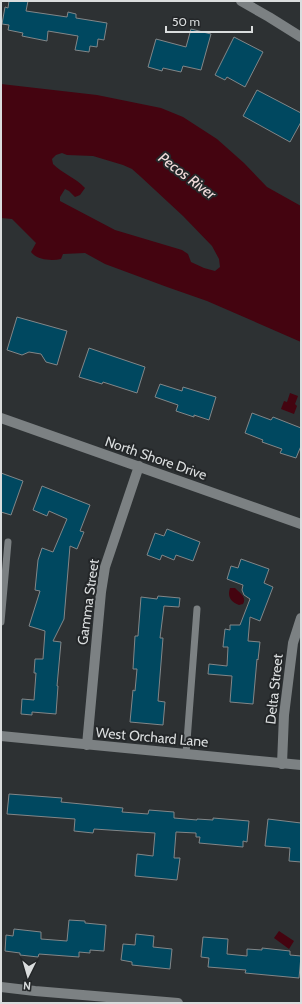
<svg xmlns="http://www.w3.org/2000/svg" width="302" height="1004" font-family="Cabin,sans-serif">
<rect width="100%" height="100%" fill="#2d3133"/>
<path fill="#440410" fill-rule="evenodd" d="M1,84L97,95L161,108L183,117L217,139L244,163L267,187L301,206V342L207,301L167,287L105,264L85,253L63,254L61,259C51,261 37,260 31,252L36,243L12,219L1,218ZM62,153L67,155L93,156L123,165L132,169L141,177L183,216L212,246L219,259L220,267L215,271L204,268L191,262L188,254L182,250L115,230L60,201V197L65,189L69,191L75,197L80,195L85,188C76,178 62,173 53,164L52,159L56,155Z
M290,393L298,396L295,404L297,406L294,414L281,409L284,401L287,402Z
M230,588H235C240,593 247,597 243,604L239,605C231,602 227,597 230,588Z
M279,931L294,941L289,949L274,938Z"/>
<path fill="#004860" stroke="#828688" d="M9,1H28L26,11L67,17L68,12L76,14V18L107,23L104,40L98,39L97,47L90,46L89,52L75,50L78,36L48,31L47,41L22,36L23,33L8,30L9,25L2,24L5,7L8,8Z
M191,29L211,34L201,70L183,66L181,72L163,68L162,71L148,67L156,39L186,47Z
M234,37L263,52L245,87L227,77L225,80L215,75Z
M257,90L301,113V122L290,142L243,116Z
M17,317L67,331L57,365L46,362L41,354L29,352L22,355L7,350Z
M89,348L145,367L137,393L103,382L102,384L79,377Z
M160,384L182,391L183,387L216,397L209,420L194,415V417L176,411L178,405L155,397Z
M252,413L271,420L273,417L301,428V446L296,458L280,453L282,449L262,442L263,440L245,433Z
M1,473L23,481L11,515L1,512Z
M42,486L90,505L80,531L84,532L77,549L70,546L64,619L53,641L61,642L57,686H58L56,714L32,712V715L21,714L22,699L34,700L36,673H34L35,659H43L45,631L29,626L40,591L35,590L38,560L42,548L53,552L67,519L49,511L47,516L33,510Z
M167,529L200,542L193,561L176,555L174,560L162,555L160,560L147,555L155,533L164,536Z
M241,559L269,569L264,583L273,587L260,621L250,617L248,641L260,642L258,660L257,659L253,704L230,702L232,676L208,674L209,664L227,666L228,647H223L225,629L230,630V625H240L250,599L244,595L242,590L243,585L227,579L231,566L238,568Z
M158,596L180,598L179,607L164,606L160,638H163L158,701L165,702L163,725L130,722L133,690L135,691L137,669H133L135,636H138L141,597L157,599Z
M9,794L62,798L61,802L123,808L122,812L148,814L149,810L174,812V818L197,820V819L213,820V818L249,821L247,842L243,841V847L199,843L200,837H196V833L176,832L174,858H180L177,880L135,876L137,854L153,856L155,833L94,829L93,833L74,831L75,819L7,814Z
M268,819L301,823V862L289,861L290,848L265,846Z
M69,920L85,921V923L106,925L104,951L90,950V953L79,952V957L39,954L38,957L20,955V953L5,951L6,935L13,936L14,929L41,932V939L67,941Z
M136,934L154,936L153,947L172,949L170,969L132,965V962L121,960L123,944L135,945Z
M203,937L228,939L227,954L247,956V949L262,950V948L290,951V955L301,956L299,978L245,973L246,970L208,967L209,958L201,957Z"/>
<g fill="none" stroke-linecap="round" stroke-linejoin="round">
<path stroke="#7c8183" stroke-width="7" d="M1,622L8,542
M186,754L197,609"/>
<path stroke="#7c8183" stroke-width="10" d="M241,1L269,17L301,37
M1,418L301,524
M87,745L101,592L105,567L139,466
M282,764L284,715L293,643L301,618
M1,987L35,991L178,1003"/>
<path stroke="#7c8183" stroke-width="10" d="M1,736L301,765"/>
</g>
<g text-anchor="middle" stroke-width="4" stroke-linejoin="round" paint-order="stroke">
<g font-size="14" fill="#daddde" stroke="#242729">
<text transform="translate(156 458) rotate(19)" y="5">North Shore Drive</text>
<text transform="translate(88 602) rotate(-82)" y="5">Gamma Street</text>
<text transform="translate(274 689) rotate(-84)" y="5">Delta Street</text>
<text transform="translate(152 737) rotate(5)" y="5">West Orchard Lane</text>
</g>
<g font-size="15" font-style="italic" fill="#f2dcdc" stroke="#242729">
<text transform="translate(187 176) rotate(37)" y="5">Pecos River</text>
</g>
</g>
<rect width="302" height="1004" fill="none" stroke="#daddde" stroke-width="4"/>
<g transform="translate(28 976) rotate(185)" stroke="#242729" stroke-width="3" paint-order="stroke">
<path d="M0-3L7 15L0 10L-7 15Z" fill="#daddde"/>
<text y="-6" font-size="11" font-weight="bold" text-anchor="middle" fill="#daddde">N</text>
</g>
<path d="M166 26v6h86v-6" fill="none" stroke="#daddde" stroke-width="2"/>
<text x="172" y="26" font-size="12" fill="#daddde" stroke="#242729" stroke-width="3" paint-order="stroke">50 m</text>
</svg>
